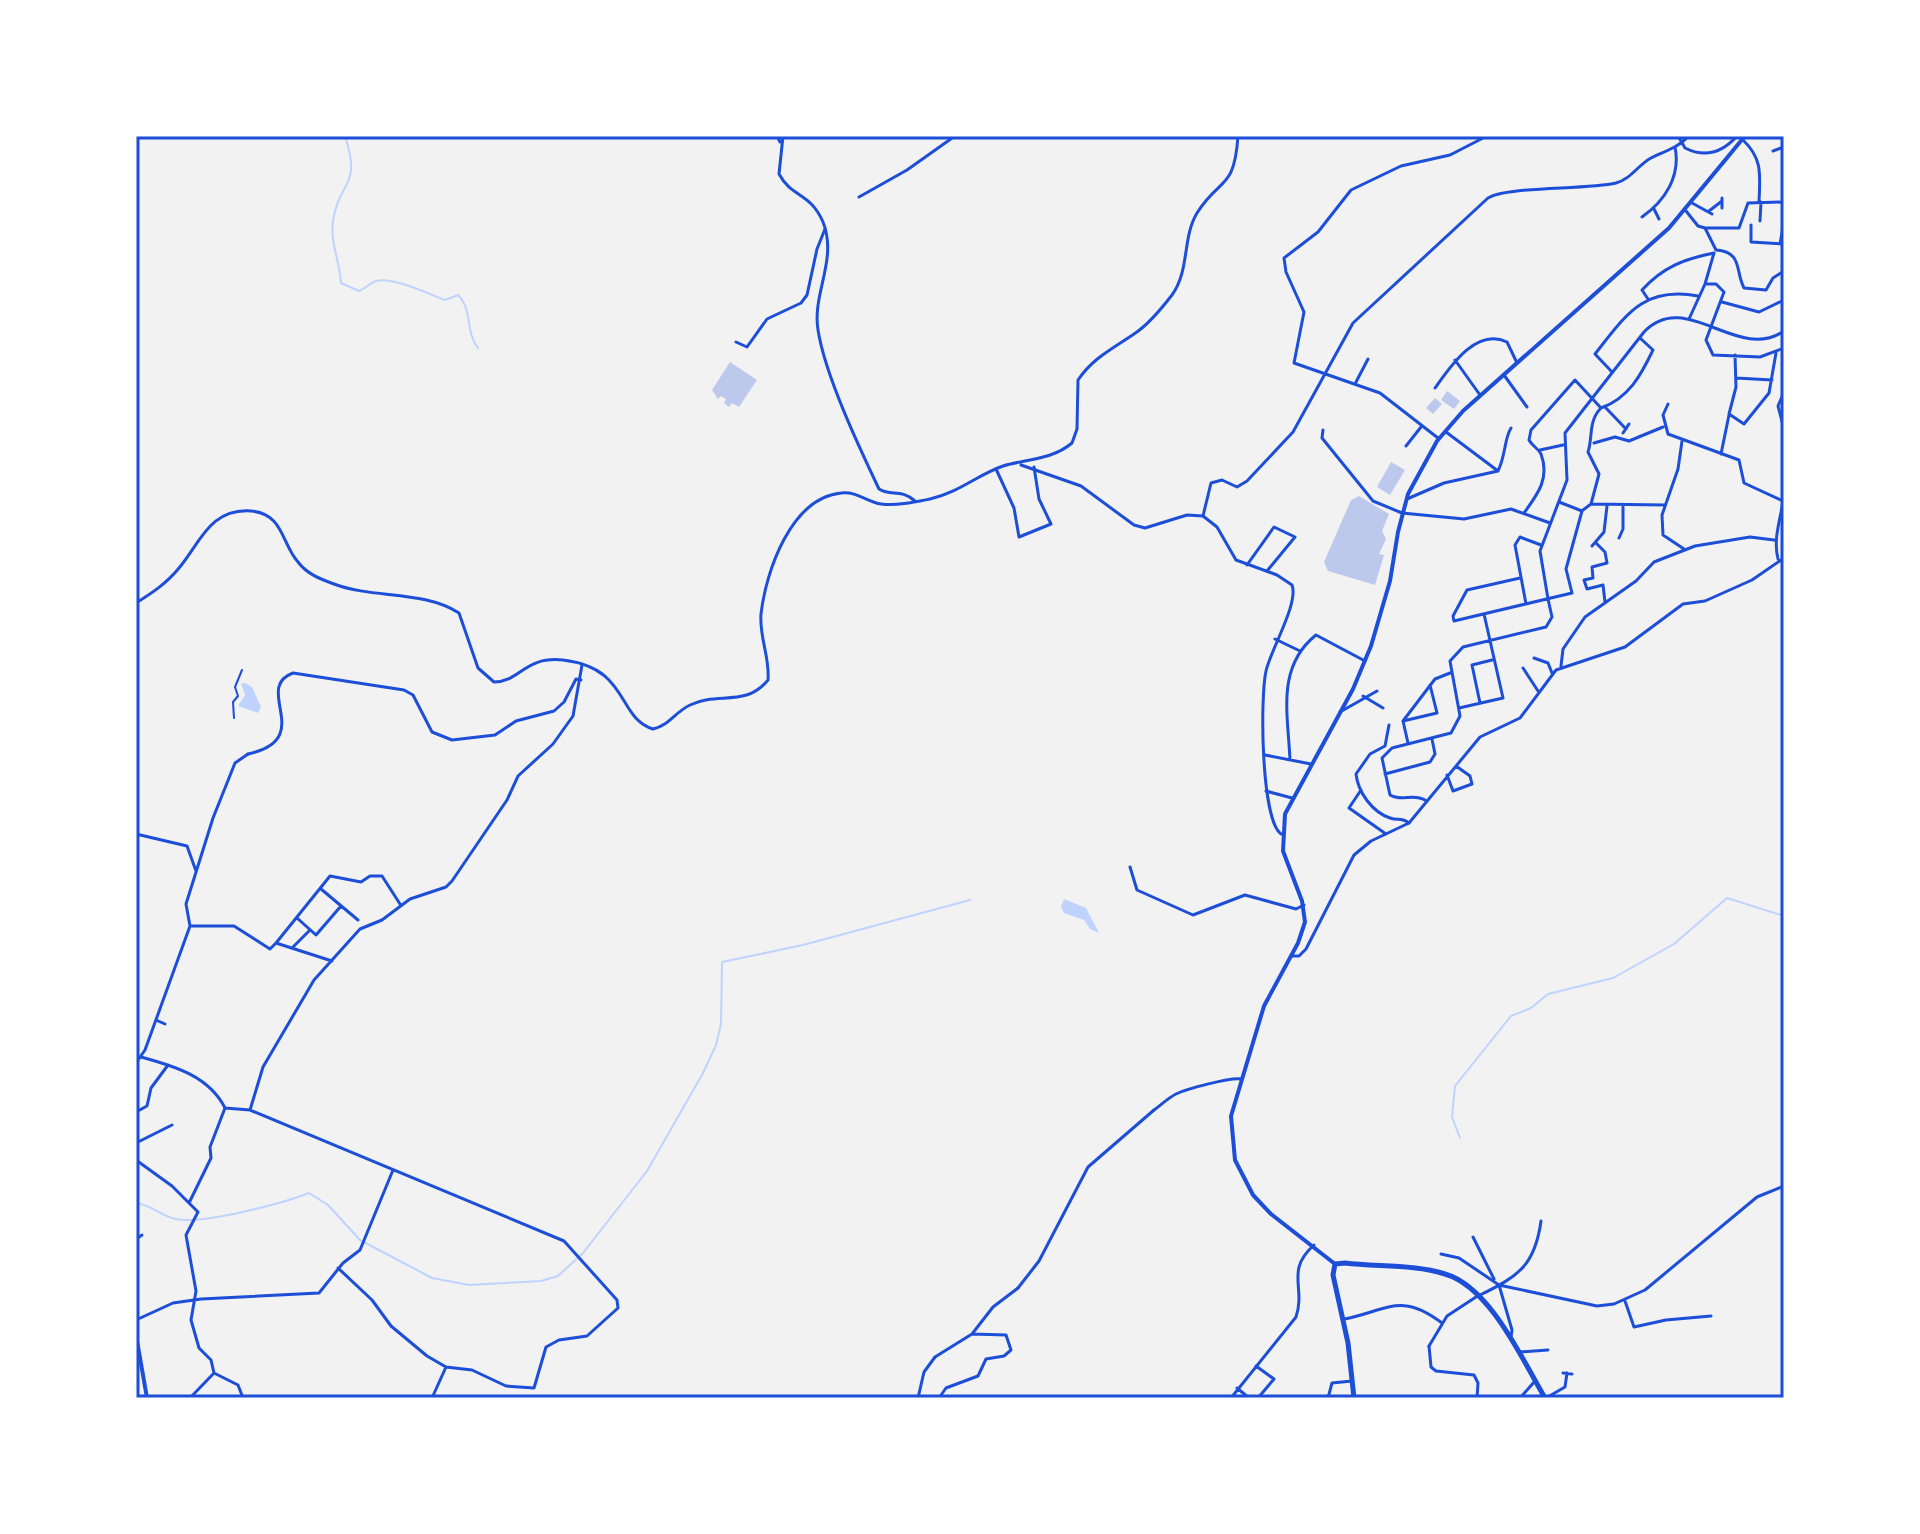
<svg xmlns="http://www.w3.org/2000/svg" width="1920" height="1534" font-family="Rubik,sans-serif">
<rect width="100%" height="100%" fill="#f2f2f2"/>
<path fill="#bfd3fe" d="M245,683L252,687L261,707L258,713L238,706L245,695L241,684Z
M1064,899L1086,908L1099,933L1090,929L1084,920L1064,913L1061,907Z"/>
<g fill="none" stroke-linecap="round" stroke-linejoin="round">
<path stroke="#bfd3fe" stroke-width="2" d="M345,136C362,188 339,180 333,221C330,243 340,262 341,283L359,291C364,289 372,282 376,281C392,276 429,294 445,300L458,295C473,310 465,332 478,348
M1460,1138L1452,1117L1455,1086L1511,1016L1531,1008L1548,994L1613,978L1674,944L1727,898L1784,916
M136,1203C152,1205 161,1216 176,1219C201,1225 284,1203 309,1193L328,1205L360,1240L432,1278L469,1285L541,1281L558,1276L583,1253L647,1171L703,1073L716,1045L721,1024L722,962L803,945L970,900"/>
</g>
<path fill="#bdc9ec" d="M730,362L757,380L739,407L732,403L729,407L724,403L726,399L721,396L718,399L712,390Z
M1447,391L1460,401L1454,409L1441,400Z
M1435,398L1442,404L1433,414L1426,408Z
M1391,462L1405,470L1390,495L1377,487Z
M1359,496L1389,514L1382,531L1386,539L1379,554L1384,555L1375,585L1328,571L1324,562L1351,500Z"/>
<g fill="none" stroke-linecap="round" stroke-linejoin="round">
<path stroke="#1d4ed8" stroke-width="2" d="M234,718L233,702L238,696L235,687L242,670"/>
<path stroke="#1d4ed8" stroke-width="3" d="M777,136L780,142
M1678,136L1685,148C1705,158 1722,153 1737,136
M1743,140C1763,159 1760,175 1759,202
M1773,151L1784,147
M859,197L907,170L955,136
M1784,202L1748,203L1739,228H1705L1716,250C1743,252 1735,271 1744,288L1766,290L1773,278L1784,271
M1692,203L1712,214
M1722,208V198
M1654,209L1659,219
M1686,211L1698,226L1705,228
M1709,211L1722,201
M1642,217C1665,201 1681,176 1675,147
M1760,221L1761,202
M1751,225V242L1784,244
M1780,244L1783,227
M1705,284L1714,253
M1648,299L1642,290C1663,267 1684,259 1714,253
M1722,302L1759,312L1784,300
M1689,319L1705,284H1716L1724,292L1706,340L1713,355L1760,357L1784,348
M736,342L747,347L767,319L801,303L807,295L817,249L825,229
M1735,355L1736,387L1729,414L1744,424L1769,393L1776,353
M1455,360L1480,395
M1612,372L1595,354C1626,315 1643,286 1698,296
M1504,375L1527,407
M1736,378L1772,380
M1356,382L1368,359
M1435,388C1450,367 1476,327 1507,342L1517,363
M1784,392L1778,406L1784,429
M1668,404L1663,415L1668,434L1739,460L1744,483L1783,501
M1605,407L1626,429
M1323,430L1322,438L1373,501L1402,513
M1446,432L1498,471
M1623,433L1629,424
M1438,438L1380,393L1294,363L1304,312L1286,272L1284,258L1318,232L1351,190L1401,166L1450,155L1487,136
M1682,441L1678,469L1662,515L1663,535L1684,549
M1594,443L1615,437L1629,441L1663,427
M1406,446L1421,427
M1540,450L1563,445
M1721,454L1729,415
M996,469L1014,508L1019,537L1051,524L1039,499L1034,467
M1407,499L1444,483L1498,471C1506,455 1504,439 1511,428
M1591,504L1599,474L1588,452C1593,437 1588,421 1601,408
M1583,510L1591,504L1665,505
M1524,513C1538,494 1550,478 1541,454C1538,448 1532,446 1529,440L1531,430L1575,380L1601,408C1629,398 1641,375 1653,350L1640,338
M1203,516L1211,483L1222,480L1237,487L1247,481L1293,432L1353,323L1488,198C1506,186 1586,190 1616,183C1631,179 1638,165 1651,158C1663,152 1680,147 1688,136
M1619,538L1623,529V507
M1596,543L1605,552L1607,563L1592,567L1593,578L1584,580L1587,589L1603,585L1605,602
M1592,546L1604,532L1607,506
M1778,559C1773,539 1780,522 1783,501
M1247,565L1274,527L1295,537L1267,571
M1520,578L1467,590L1453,616L1454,621L1572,593L1566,569L1582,511L1559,502
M1526,604L1515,545L1520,537L1541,545
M136,628V637
M1275,639L1300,651
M1534,658L1548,663L1552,673
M1561,666L1563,649L1585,617L1636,581L1654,562L1695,546L1750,537L1774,540
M1523,668L1538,691
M1363,696L1383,708
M1480,703L1472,665L1492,660
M1459,708L1503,698L1484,614
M1340,712L1377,691
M1403,721L1437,713L1430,685
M1389,725L1385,746L1370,754L1356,774C1358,792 1372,812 1390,818C1398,821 1401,817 1409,823L1480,737L1520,718L1556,670L1625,647L1683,604L1705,601L1752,580L1784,558
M1408,743L1403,721L1435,679L1450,673
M1265,755L1311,764
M1290,760C1288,714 1276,667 1316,635L1365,661
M1385,774L1430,762L1435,754L1432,739
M1447,775L1453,791L1472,784L1470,776L1456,766
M1361,790L1349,808L1386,834
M1266,791L1292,798
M1425,800C1413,793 1401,802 1390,795L1382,758L1392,748L1451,733L1460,716L1450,661L1463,647L1546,627L1552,617L1548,599
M136,834L187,846L196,871
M1130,867L1137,890L1193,915L1245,895L1296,909L1304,905
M321,889L358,920
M297,918L316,935L341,906
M190,926H234L270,949L276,943L332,961
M276,943L330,876L361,882L370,876H382L400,904
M293,947L310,930
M156,1020L165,1024
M141,1057C174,1066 209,1076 225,1108L210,1147L211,1158L189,1203
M136,1063L145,1050L190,926L186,904L213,818L235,763L248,754
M225,1108L250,1110L564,1241L617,1300L618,1308L587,1336L559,1340L546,1347L534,1388L506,1386L472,1370L446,1367L427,1356L391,1326L372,1300L338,1268
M250,1110L263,1067L314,980L360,929L382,920L410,899L446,887L452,881L507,800L518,776L553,744L573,716L582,665
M1154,1110C1161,1105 1168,1098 1176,1094C1186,1089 1231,1077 1241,1079
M136,1112L147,1106L151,1088L168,1065
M136,1143L172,1125
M136,1160L172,1186L198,1212L186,1235L196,1291L191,1320L199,1348L211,1360L214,1373
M1473,1237L1494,1279
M136,1239L142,1235
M1441,1254L1459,1258L1499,1285L1597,1306L1614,1304L1645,1290L1757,1197L1784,1186
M1499,1285L1512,1330L1511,1337
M1480,1295C1519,1276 1535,1265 1541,1221
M1625,1301L1634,1327L1666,1320L1711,1316
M136,1320L173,1303L201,1299L319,1293L343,1263L360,1250L393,1170
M1429,1346L1431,1367L1436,1371L1474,1375L1478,1383L1477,1398
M1520,1352L1548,1350
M935,1357L972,1334L993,1307L1018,1288
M1256,1366L1274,1379L1258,1398
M214,1373L238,1385L243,1398
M1563,1373L1572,1374
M1237,1388L1249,1398
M190,1398L214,1373
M432,1398L446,1367
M939,1398L946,1388L978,1376L986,1359L1004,1356L1011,1350L1006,1335L972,1334
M1231,1398L1296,1317C1306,1287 1285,1271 1314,1245
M1328,1398L1332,1383L1352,1381
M1520,1398L1535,1381
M1546,1398L1565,1387L1567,1373"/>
<path stroke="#1d4ed8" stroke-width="3" d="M783,136L779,174C792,198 810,192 823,222C838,260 812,293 818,330C825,375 859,447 879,489C892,497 900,488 915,501
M1021,465L1081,486L1134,525L1145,528L1187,515L1203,516L1217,527L1236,560L1277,575L1292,585C1299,603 1271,649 1266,671C1260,698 1261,819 1281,834
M1402,513L1464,519L1511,509L1550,523
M1548,599L1540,551L1567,480L1565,433L1644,332C1686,288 1737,363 1784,331
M136,603C152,593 167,583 179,568C200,543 210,508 251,511C284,514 281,543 298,562C307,574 320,579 334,584C374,599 423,590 459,613L478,668L494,682C520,682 524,656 563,660C630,668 616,717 653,729C670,725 675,712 690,705C718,691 745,708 768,680C770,657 759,637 761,614C766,571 791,498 841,493C857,491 867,502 881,504C897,506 915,502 930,499C958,493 977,475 1003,466C1026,459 1052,460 1072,443L1077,429L1078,380C1093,358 1112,349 1134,334C1148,325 1162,308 1172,295C1190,270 1182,238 1197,213C1220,176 1234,192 1238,136
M248,754C317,739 252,688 293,673L404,690L413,695L432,732L452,740L495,735L516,721L554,711L564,702L576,679L581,680
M1291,956H1299L1306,949L1354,855L1371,841L1409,823
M1018,1288L1039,1261L1088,1167L1154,1110
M1345,1319C1388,1310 1401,1292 1442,1323
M1429,1346L1447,1316L1479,1295
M918,1398L924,1372L935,1357"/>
<path stroke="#1d4ed8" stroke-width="4" d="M136,1335L147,1398"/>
<path stroke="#1d4ed8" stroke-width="4" d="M1335,1264L1271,1214L1253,1195L1235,1160L1231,1116L1264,1006L1298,943L1305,922L1302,901L1283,851L1285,814L1353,689L1371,646L1390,581L1398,532L1408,494L1437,441L1463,411L1669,228L1745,136"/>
<path stroke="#1d4ed8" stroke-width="5" d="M1354,1398L1348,1343L1333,1275L1335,1264L1345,1263C1377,1267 1414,1264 1445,1274C1490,1287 1522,1359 1545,1398"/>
</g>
<rect width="1920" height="1534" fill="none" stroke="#ffffff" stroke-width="276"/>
<rect x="138" y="138" width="1644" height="1258" fill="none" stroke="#1d4ed8" stroke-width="3"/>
</svg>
